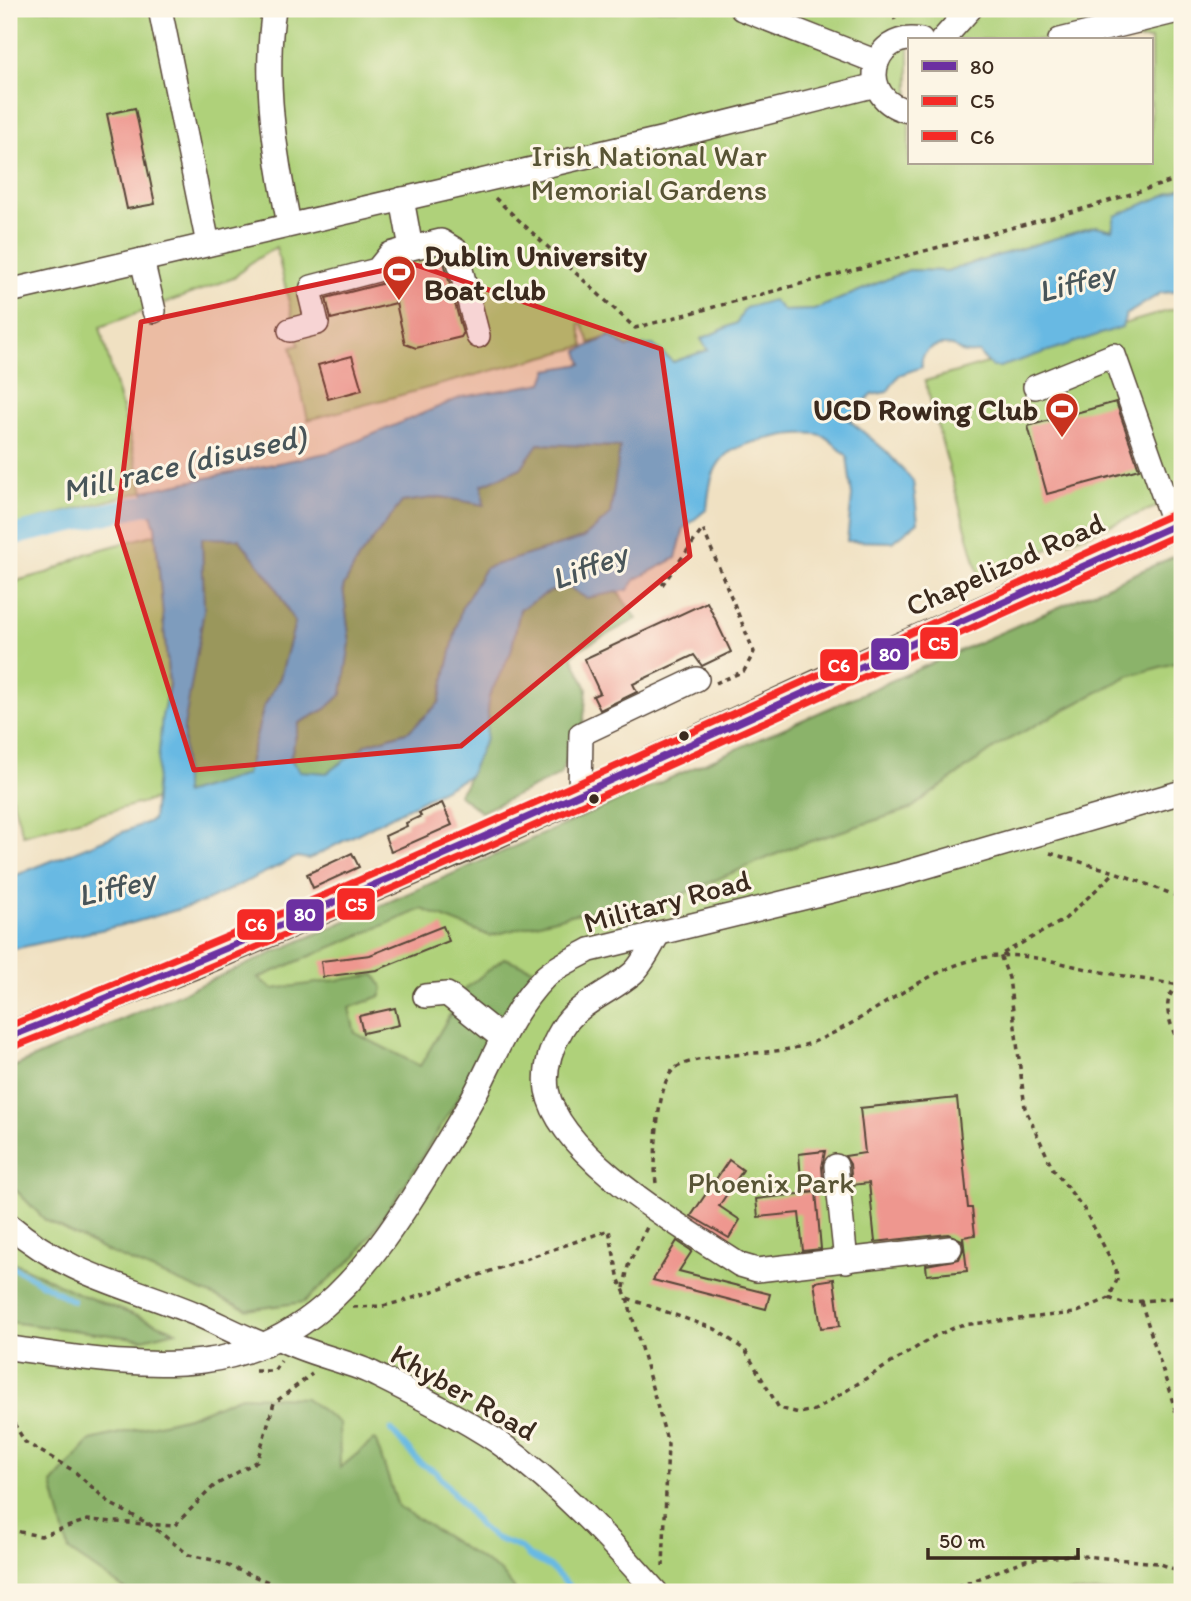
<svg xmlns="http://www.w3.org/2000/svg" width="1191" height="1601" font-family="Itim,sans-serif">
<style>
.green{fill:#afd17a;stroke:#757e4c;stroke-width:2;fill-rule:evenodd}
.forest{fill:#8bb36a;stroke:#636e44;stroke-width:2}
.water{fill:#68b9e3;stroke:#527280;stroke-width:2;fill-rule:evenodd}
.lines{fill:none;stroke-linecap:round;stroke-linejoin:round}
.stream{stroke:#68b9e3;stroke-width:6}
.canal{stroke:#68b9e3;stroke-width:21}
.building{fill:#ee978f}
.minor-casing{stroke:#564537;stroke-width:26}
.major-casing{stroke:#564537;stroke-width:32}
.path{stroke:#564537;stroke-width:3.5;stroke-dasharray:5 5;stroke-linecap:butt}
.minor{stroke:#fff;stroke-width:23}
.major{stroke:#fff;stroke-width:28}
.bus-1-casing{stroke:#fcf5e5;stroke-width:12}
.bus-2-casing{stroke:#fcf5e5;stroke-width:12}
.bus-3-casing{stroke:#fcf5e5;stroke-width:12}
.bus-1{stroke:#6c30a1;stroke-width:7}
.bus-2{stroke:#f52a26;stroke-width:7}
.bus-3{stroke:#f52a26;stroke-width:7}
.marked{fill:#d62828;fill-opacity:0.2;stroke:#d62828;stroke-width:5;stroke-linejoin:round}
.bus-dot{fill:#3b2a1e;stroke:#fcf5e5;stroke-width:2.5}
.labels{text-anchor:middle;dominant-baseline:central;stroke-width:6;stroke-linejoin:round;paint-order:stroke}
.park-label{font-size:30px;fill:#585435;stroke:#fcf5e5}
.poi-label{font-size:30px;font-weight:bold;fill:#3b2a1e;stroke:#fcf5e5;text-anchor:start}
.street-label{font-size:30px;fill:#3b2a1e;stroke:#fcf5e5}
.water-label{font-size:32px;font-style:italic;fill:#485559;stroke:#fcf5e5}
.line-badge{stroke:#fcf5e5;stroke-width:2.5}
.badge-label{font-size:19px;text-anchor:middle;font-weight:bold;fill:#fff}
</style>
<rect width="100%" height="100%" fill="#fcf5e5"/>
<filter id="ink" filterUnits="userSpaceOnUse"><feTurbulence type="fractalNoise" baseFrequency=".0143" numOctaves="2"/><feDisplacementMap in="SourceGraphic" scale="14" xChannelSelector="R" yChannelSelector="G"/><feConvolveMatrix kernelMatrix="1 2 1 2 8 2 1 2 1" color-interpolation-filters="sRGB"/></filter>
<filter id="wash" filterUnits="userSpaceOnUse"><feTurbulence type="fractalNoise" baseFrequency=".00686" numOctaves="4" result="noise"/><feDisplacementMap in="SourceGraphic" scale="28" xChannelSelector="R" yChannelSelector="G"/><feGaussianBlur stdDeviation="1.57" result="paint"/><feColorMatrix in="noise" values="0 0 0 0 0 0 0 0 0 0 0 0 0 0 0 0 0 1.4 0 .05"/><feComposite in="paint" operator="in"/></filter>
<g filter="url(#wash)">
<rect width="100%" height="100%" fill="#f0e1c2"/>
<!-- green -->
<g class="green">
<path d="M9,9H1182V188L1116,216L1112,230L1096,226L947,271L909,270L814,310L784,311L737,323L701,339L708,350L673,362L653,345L627,348L610,336L590,343L582,323L579,324L584,346L308,420L291,347L299,345L276,247L249,264L234,278L100,327L144,491L9,527ZM909,40H1151V163H909Z"/>
<polygon points="1182,307 1182,497 979,576 925,381"/>
<polygon points="156,534 169,685 162,717 156,799 23,835 9,788 9,589 20,580 50,572 88,553"/>
<polygon points="1182,553 1182,1592 9,1592 9,1069"/>
</g>
<!-- forest -->
<g class="forest">
<polygon points="538,444 621,447 610,515 583,538 485,568 461,609 439,703 409,731 367,744 327,773 300,772 290,760 299,723 326,709 350,643 343,588 358,559 402,502 441,497 484,505 481,485 521,468"/>
<polygon points="202,537 239,539 272,581 295,623 280,678 264,706 246,775 183,794 184,727 204,610"/>
<polygon points="1182,553 1182,661 1128,676 1000,744 910,809 793,847 657,905 574,914 490,936 422,909 258,978 273,989 375,975 383,988 381,996 349,1008 355,1033 420,1066 465,989 504,958 536,970 405,1185 357,1255 304,1302 247,1310 104,1250 45,1220 9,1183 9,1069"/>
<path d="M567,586L588,597L618,592L637,619L579,649L572,656L587,689L583,726L560,775L481,812L458,794L465,785L486,738L489,696L511,652L520,609C538,600 547,590 567,586Z"/>
<polygon points="9,1260 79,1294 176,1331 143,1339 9,1322"/>
<polygon points="241,1396 305,1398 339,1423 340,1468 375,1439 398,1506 501,1572 517,1592 129,1592 69,1551 52,1484 91,1440 188,1417"/>
</g>
<!-- water -->
<path class="water" d="M1182,188V291L1161,293L1126,315L1122,327L1000,367H992L979,353C974,353 966,354 962,352C959,351 956,347 952,346C936,342 919,351 922,367L899,375L887,392L871,395L860,406L862,415L849,420L886,451L913,481L918,522L893,542L847,541L852,496L847,456C840,450 830,438 821,435C802,429 736,442 723,458C710,472 709,491 707,509L684,528L676,558L636,579L628,590L586,598L567,586C547,590 538,600 520,609L511,652L489,696L486,738L469,776L309,859L297,857L204,902L132,923L9,950V878L153,820L162,717L169,685L155,527L144,491L331,452L462,397L543,383L548,370L582,364L578,351L610,336L627,347L653,345L673,362L708,350L701,339L737,323L745,308L773,300L784,311L814,310L909,270L947,271L1096,226L1112,230L1115,216ZM538,444L620,447L610,515L583,538L485,568L461,609L439,703L409,731L367,744L327,773L300,771L290,759L299,723L326,709L342,694L350,643L343,588L358,559L402,502L441,497L484,505L482,485L521,468ZM202,538L239,539L272,581L295,623L280,678L264,706L246,775L184,794V727L204,610Z"/>
<g class="lines">
<!-- stream -->
<g class="stream">
<polyline points="9,1265 73,1301"/>
<polyline points="391,1430 420,1463 436,1472 480,1526 493,1537 521,1548 529,1556 550,1567 575,1592"/>
</g>
<!-- canal -->
<polyline class="canal" points="9,536 175,498"/>
</g>
<g id="blocks">
<!-- building -->
<g class="building">
<polygon points="135,108 155,204 127,209 107,114"/>
<polygon points="443,258 463,334 461,337 416,348 405,344 396,303 331,319 326,298 381,284 391,278 396,269"/>
<polygon points="352,356 362,390 328,399 318,365"/>
<polygon points="1116,402 1139,469 1047,494 1028,426"/>
<polygon points="707,602 731,652 702,666 694,655 633,684 637,692 600,710 593,696 600,693 584,659"/>
<polygon points="442,803 452,825 391,852 385,836 407,826 406,823 421,816 419,813"/>
<polygon points="352,853 359,867 313,888 307,874"/>
<polygon points="443,926 449,941 377,970 323,977 321,961 370,955"/>
<polygon points="395,1008 399,1025 363,1033 359,1016"/>
<polygon points="957,1098 968,1208 972,1208 975,1235 963,1237 967,1271 927,1275 926,1265 959,1259 964,1247 962,1240 948,1234 875,1242 869,1183 852,1185 850,1164 845,1156 865,1153 860,1108"/>
<polygon points="825,1151 822,1167 824,1190 802,1192 799,1154"/>
<polygon points="729,1160 743,1170 719,1206 740,1220 729,1238 691,1216"/>
<polygon points="816,1192 821,1249 803,1251 799,1213 758,1217 756,1199"/>
<polygon points="677,1241 692,1251 679,1271 770,1294 766,1309 653,1280"/>
<polygon points="834,1279 840,1326 821,1328 814,1282"/>
</g>
</g>
</g>
<g filter="url(#ink)">
<use href="#blocks" fill-opacity="0" stroke="#564537" stroke-width="2"/>
<g class="lines">
<!-- minor casing -->
<g class="minor-casing">
<g id="minor">
<polyline points="160,9 208,244"/>
<path d="M274,9C263,79 275,154 289,224"/>
<polyline points="742,9 877,62"/>
<polyline points="942,40 970,9"/>
<polyline points="1060,40 1182,10"/>
<path d="M909,111C856,101 869,30 921,40"/>
<polyline points="411,248 441,241 456,250 478,336"/>
<polyline points="142,260 154,311"/>
<polyline points="9,291 682,134 876,85"/>
<polyline points="290,330 317,323 310,294 312,287 377,270 390,254 411,248 402,199"/>
<polyline points="1035,387 1114,355 1174,525"/>
<polyline points="580,794 581,734 697,679"/>
<path d="M659,933C651,946 643,964 633,973C611,992 576,1004 562,1029C551,1047 544,1068 547,1090C559,1158 686,1229 740,1265L757,1270L950,1248"/>
<polyline points="425,996 447,994 502,1038"/>
<polyline points="836,1166 846,1261"/>
<path d="M9,1225C69,1276 126,1285 196,1314C219,1324 241,1336 265,1345"/>
<path d="M278,1338C307,1354 342,1359 372,1373C414,1394 459,1416 498,1442C558,1484 608,1538 656,1592"/>
<path d="M9,1348C73,1356 139,1369 203,1361C312,1348 373,1262 426,1176C443,1148 462,1119 477,1090C497,1051 513,1009 545,977C556,966 576,958 590,950L897,875L1182,792"/>
</g>
</g>
<!-- major casing -->
<g class="major-casing">
<polyline id="major" points="9,1037 201,961 473,844 819,684 1182,522"/>
</g>
<!-- path -->
<g class="path">
<polyline points="892,9 895,20"/>
<polyline points="495,198 635,328 1086,208 1182,178"/>
<polyline points="662,585 703,529 754,652 744,671 716,683"/>
<polyline points="1050,853 1115,872 1182,898"/>
<path d="M1180,985C1156,999 1173,1031 1182,1050"/>
<path d="M656,1183C653,1161 657,1084 673,1070C693,1052 771,1056 802,1046C868,1025 929,960 997,956C1033,953 1068,966 1102,972C1128,977 1154,981 1180,985"/>
<polyline points="624,1288 628,1266 647,1227"/>
<polyline points="627,1298 668,1444 663,1566"/>
<polyline points="1109,1298 1122,1303 1182,1297"/>
<polyline points="1141,1302 1182,1431"/>
<polyline points="353,1307 383,1306 407,1300 609,1230 619,1280 627,1298 715,1329 745,1350 779,1408 799,1413 815,1410 935,1336 961,1325 1075,1313 1109,1298 1117,1280 1116,1269 1084,1209 1053,1169 1025,1108 1009,978 1000,955 1064,920 1115,872"/>
<polyline points="255,1371 274,1371 281,1361"/>
<polyline points="9,1415 25,1442 74,1471 111,1504 149,1524 189,1555 213,1560 294,1592"/>
<polyline points="9,1530 41,1536 87,1520 174,1526 214,1486 257,1461 274,1403 312,1374"/>
<polyline points="928,1592 965,1584 1026,1560 1073,1555 1158,1563 1182,1572"/>
</g>
<!-- minor -->
<use href="#minor" class="minor"/>
<!-- major -->
<use href="#major" class="major"/>
<!-- bus-1 casing -->
<g class="bus-1-casing">
<path id="bus-1" d="M9,1037C406,880 792,696 1182,522"/>
</g>
<!-- bus-2 casing -->
<g class="bus-2-casing">
<path id="bus-2" d="M13,1047C409,890 793,707 1182,533"/>
</g>
<!-- bus-3 casing -->
<g class="bus-3-casing">
<path id="bus-3" d="M9,1026C405,869 789,686 1178,512"/>
</g>
<!-- bus-1 -->
<use href="#bus-1" class="bus-1"/>
<!-- bus-2 -->
<use href="#bus-2" class="bus-2"/>
<!-- bus-3 -->
<use href="#bus-3" class="bus-3"/>
</g>
</g>
<!-- marked area -->
<path class="marked" d="M413,264L661,349L690,556L461,746L194,770L117,525L141,322Z"/>
<!-- icons -->
<defs>
<g id="stadium-pin" transform="scale(1.75)"><path d="M0 17L-7.5 6A9.5 9.5 0 1 1 7.5 6Z" fill="#c8321e" stroke="#fcf5e5"/><path d="M0-5a6.5 5 0 1 0 0 10a6.5 5 0 1 0 0-10ZM-3.5-1.8h7v3.6h-7Z" fill="#fff"/></g>
</defs>
<g fill-rule="evenodd">
<use href="#stadium-pin" x="399" y="272"/>
<use href="#stadium-pin" x="1062" y="409"/>
</g>
<!-- markers -->
<g class="bus-dot">
<circle cx="684" cy="736" r="6"/>
<circle cx="594" cy="799" r="6"/>
</g>
<g class="labels">
<!-- park labels -->
<g class="park-label">
<text x="649" y="155">Irish National War<tspan x="649" dy="34">Memorial Gardens</tspan></text>
<text x="771" y="1182">Phoenix Park</text>
</g>
<!-- poi labels -->
<g class="poi-label">
<text x="424" y="255">Dublin University<tspan x="424" dy="34">Boat club</tspan></text>
<text x="1038" y="409" text-anchor="end">UCD Rowing Club</text>
</g>
<!-- street labels -->
<g class="street-label">
<text transform="translate(1005 564) rotate(-24)">Chapelizod Road</text>
<text transform="translate(667 901) rotate(-15)">Military Road</text>
<text transform="translate(464 1392) rotate(30)">Khyber Road</text>
</g>
<!-- water labels -->
<g class="water-label">
<text transform="translate(1076 282) rotate(-15)">Liffey</text>
<text transform="translate(184 463) rotate(-13)">Mill race (disused)</text>
<text transform="translate(589 566) rotate(-21)">Liffey</text>
<text transform="translate(116 887) rotate(-13)">Liffey</text>
</g>
</g>
<g class="line-badge">
<rect x="919" y="626" width="40" height="34" rx="7" fill="#f52a26"/>
<rect x="870" y="637" width="40" height="34" rx="7" fill="#6c30a1"/>
<rect x="819" y="648" width="40" height="34" rx="7" fill="#f52a26"/>
<rect x="336" y="887" width="40" height="34" rx="7" fill="#f52a26"/>
<rect x="285" y="898" width="40" height="34" rx="7" fill="#6c30a1"/>
<rect x="236" y="908" width="40" height="33" rx="7" fill="#f52a26"/>
</g>
<g class="badge-label">
<text x="939" y="650">C5</text>
<text x="890" y="661">80</text>
<text x="839" y="672">C6</text>
<text x="356" y="911">C5</text>
<text x="305" y="921">80</text>
<text x="256" y="931">C6</text>
</g>
<!-- margin -->
<rect width="1191" height="1601" fill="none" stroke="#fcf5e5" stroke-width="35"/>
<!-- legend -->
<rect x="908" y="38" width="245" height="126" fill="#fcf5e5" stroke="#afa495" stroke-width="2"/>
<rect x="922" y="61" width="35" height="10" fill="#6c30a1" stroke="#afa495" stroke-width="2"/>
<text x="970" y="74" font-size="21" fill="#3b2a1e">80</text>
<rect x="922" y="96" width="35" height="10" fill="#f52a26" stroke="#afa495" stroke-width="2"/>
<text x="970" y="108" font-size="21" fill="#3b2a1e">C5</text>
<rect x="922" y="131" width="35" height="10" fill="#f52a26" stroke="#afa495" stroke-width="2"/>
<text x="970" y="144" font-size="21" fill="#3b2a1e">C6</text>
<!-- scale -->
<path d="M928 1548v10h150v-10" fill="none" stroke="#3b2a1e" stroke-width="3.5"/>
<text x="939" y="1548" font-size="21" fill="#3b2a1e" stroke="#fcf5e5" stroke-width="5" paint-order="stroke">50 m</text>
</svg>
